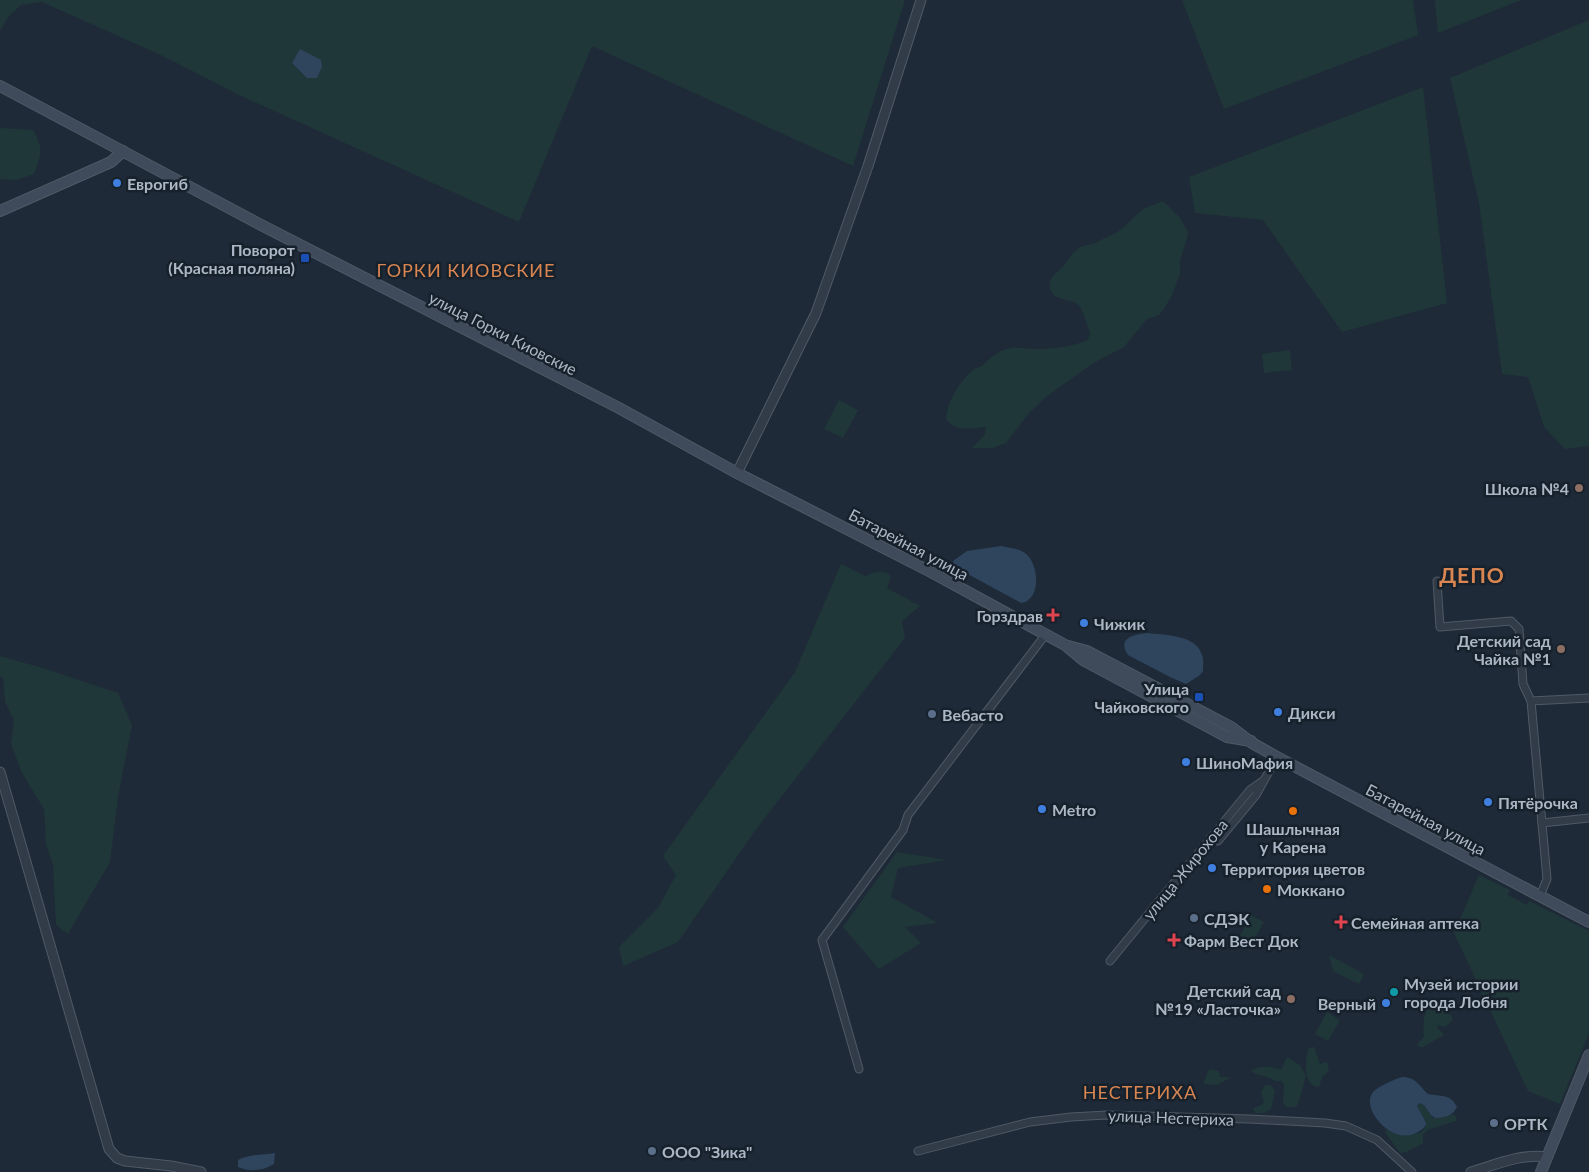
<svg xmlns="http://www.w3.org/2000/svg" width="1589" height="1172" font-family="Lato,sans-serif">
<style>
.green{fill:#203739}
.water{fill:#2f455e}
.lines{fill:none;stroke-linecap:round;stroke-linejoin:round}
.minor-casing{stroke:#4f5a66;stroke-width:9}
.tertiary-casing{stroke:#4f5a66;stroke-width:11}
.secondary-casing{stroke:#4f5a66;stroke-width:12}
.minor{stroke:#323c48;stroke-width:7}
.tertiary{stroke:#323c48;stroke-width:9}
.secondary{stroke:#3f4b5b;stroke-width:10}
.shop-dot{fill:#3f7fe0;stroke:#17212c;stroke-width:2}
.transit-dot{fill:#1a4fb4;stroke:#17212c;stroke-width:2}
.education-dot{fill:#8d6e63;stroke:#17212c;stroke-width:2}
.health-dot{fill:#e0444e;stroke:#17212c;stroke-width:2}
.service-dot{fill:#5c6f8a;stroke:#17212c;stroke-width:2}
.food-dot{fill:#e8710a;stroke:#17212c;stroke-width:2}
.culture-dot{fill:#0f9aa8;stroke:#17212c;stroke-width:2}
.labels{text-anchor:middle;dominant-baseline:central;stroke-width:5;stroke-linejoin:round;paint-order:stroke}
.poi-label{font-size:16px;font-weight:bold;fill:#abb7c5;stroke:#17212c;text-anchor:start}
.street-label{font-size:16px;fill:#abb7c5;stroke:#17212c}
.neighbourhood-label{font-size:18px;letter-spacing:1px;fill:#d98652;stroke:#17212c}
.district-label{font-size:21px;font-weight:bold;letter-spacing:1px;fill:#d98652;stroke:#17212c}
</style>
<rect width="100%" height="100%" fill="#1e2a37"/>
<!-- green -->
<g class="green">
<polygon points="0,0 905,0 853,166 592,46 519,222 239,95 163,56 42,2 21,5 8,17 0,31"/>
<polygon points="1182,0 1413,0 1418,35 1224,109"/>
<polygon points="1435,0 1521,0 1438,33"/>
<polygon points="1589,20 1589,446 1565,449 1544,427 1528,377 1502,374 1479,203 1450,78"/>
<polygon points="1423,87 1447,303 1342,332 1263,220 1195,213 1189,177"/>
<path d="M0,128L33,130C44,149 41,155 34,174L17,180L0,179Z"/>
<path d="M1163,201L1180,218L1188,232L1187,239L1180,260V274L1172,295L1164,309L1159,315L1147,319L1124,347L1092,364L1047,396L1029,413L1006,443L993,448H972L985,434L986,427C971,428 957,433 946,419C947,401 960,381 973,370C976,367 980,368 983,365C993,356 998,350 1012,348C1020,347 1028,349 1035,349C1053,349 1071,347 1088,340L1090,333C1087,325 1084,311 1078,305C1070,298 1053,301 1050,288C1047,277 1060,271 1065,264C1071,257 1073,251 1081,247C1085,245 1088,245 1092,244C1095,243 1113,234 1116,233C1126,227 1133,217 1142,210C1148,206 1157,204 1163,201Z"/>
<polygon points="1290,350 1292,370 1264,373 1262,354"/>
<polygon points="839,400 858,410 843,438 824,429"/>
<path d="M841,564L865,576C875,572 882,568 891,576L887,588L920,606L902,621L905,638L757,828L678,942L623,966L619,947L658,908L676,875L663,856L795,672Z"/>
<polygon points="0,656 46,669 118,693 132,725 118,797 110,862 68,934 56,925 53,865 46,844 44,809 22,773 11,744 14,720 5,702 3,678 0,676"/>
<polygon points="897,852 947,860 898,868 891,897 938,923 905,927 921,943 879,969 843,927"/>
<polygon points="1479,875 1510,890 1508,895 1527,905 1529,901 1589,931 1589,1033 1560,1104 1528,1091 1454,933"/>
<polygon points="1251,915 1264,922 1252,943 1240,936"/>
<polygon points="1329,955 1364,974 1359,984 1333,971"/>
<path d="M1438,999L1444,1004V1013L1451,1015L1453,1020L1445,1027L1438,1025L1437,1028L1444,1034L1443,1036L1423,1047H1419L1417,1044L1424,1037C1422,1024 1424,1003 1438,999Z"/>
<polygon points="1327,1012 1340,1020 1328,1041 1315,1034"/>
<path d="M1314,1047L1320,1064L1327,1062L1329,1071L1322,1077L1319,1087C1304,1088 1304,1058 1309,1048Z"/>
<path d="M1287,1057L1301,1066L1306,1076L1298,1104L1295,1107H1287L1283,1103L1284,1086L1282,1081H1275C1268,1075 1258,1077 1251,1071C1259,1065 1273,1066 1281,1070Z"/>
<polygon points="1209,1069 1219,1071 1220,1077 1232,1077 1217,1085 1203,1084"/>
<polygon points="1265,1085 1271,1085 1275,1091 1271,1109 1264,1113 1255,1113 1253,1108 1262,1105 1264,1102 1261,1092"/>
<path d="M1419,1103L1424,1105L1433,1118L1449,1116L1453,1114L1456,1117V1121L1427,1130L1423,1135V1143L1406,1152L1400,1153L1385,1132L1387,1130C1395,1135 1425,1139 1426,1124C1426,1122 1419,1109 1417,1106Z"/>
</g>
<!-- water -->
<g class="water">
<polygon points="300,49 321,60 322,67 317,78 307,78 292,63"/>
<path d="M1001,546C1009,548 1018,548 1025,553C1039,563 1042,600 1021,603L953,566V561L967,551Z"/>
<path d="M1146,633C1163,635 1196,634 1202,655C1204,659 1203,666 1203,671L1200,675L1186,684L1170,677L1128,655C1117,638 1133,635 1146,633Z"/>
<path d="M1402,1077C1416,1077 1419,1086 1428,1094C1441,1097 1450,1093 1457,1107C1452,1117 1445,1117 1435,1118L1431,1115L1424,1105L1419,1103L1417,1106C1419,1110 1426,1121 1426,1124C1426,1127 1421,1130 1418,1132C1392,1148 1358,1106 1374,1091C1381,1085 1393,1080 1402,1077Z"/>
<path d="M275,1153L274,1164C263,1171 249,1172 238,1167V1160C249,1154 263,1155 275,1153Z"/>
</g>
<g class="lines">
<!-- minor casing -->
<g class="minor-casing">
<g id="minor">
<polyline points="1437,581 1440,627 1511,621 1519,629 1523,684 1531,701 1547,879 1540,896"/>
<polyline points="1531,701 1589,698"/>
<polyline points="1542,823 1589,818"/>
<polyline points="1210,838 1218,841 1256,795 1277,757"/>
<polyline points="1110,961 1250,790 1263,781"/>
<polyline points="859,1069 822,940 903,830 908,815 1046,634"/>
<polyline points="918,1151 1030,1122 1071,1117 1107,1115 1250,1119 1325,1123 1346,1126 1377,1140 1412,1172"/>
</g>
</g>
<!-- tertiary casing -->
<g class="tertiary-casing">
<g id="tertiary">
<polyline points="737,473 816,313 868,166 921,0"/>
<polyline points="0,772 109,1149 117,1158 125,1161 171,1166 201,1172"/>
<path d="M1471,1172C1495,1165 1522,1153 1547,1157"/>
</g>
</g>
<!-- secondary casing -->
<g class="secondary-casing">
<g id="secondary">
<polyline points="0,86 263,226 619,408 737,473 931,572 1065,645 1083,660 1227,737 1251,741"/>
<polyline points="0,211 111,162 123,151"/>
<polyline points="1068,646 1087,651 1231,727 1252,743 1277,757 1589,922"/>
<polyline points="1541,1172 1589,1055"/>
</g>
</g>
<!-- minor -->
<use href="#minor" class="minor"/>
<!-- tertiary -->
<use href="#tertiary" class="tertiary"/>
<!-- secondary -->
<use href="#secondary" class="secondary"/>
</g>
<!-- markers -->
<g class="shop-dot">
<circle cx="117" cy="183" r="5"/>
<circle cx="1084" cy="623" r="5"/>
<circle cx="1278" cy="712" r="5"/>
<circle cx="1186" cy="762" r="5"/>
<circle cx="1488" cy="802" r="5"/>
<circle cx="1042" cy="809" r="5"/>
<circle cx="1212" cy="868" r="5"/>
<circle cx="1386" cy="1003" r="5"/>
</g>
<g class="transit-dot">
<rect x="300" y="253" width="10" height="10" rx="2.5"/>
<rect x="1194" y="692" width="10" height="10" rx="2.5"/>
</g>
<g class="education-dot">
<circle cx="1579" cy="488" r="5"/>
<circle cx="1561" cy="649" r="5"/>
<circle cx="1291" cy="999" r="5"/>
</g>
<g class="health-dot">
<path d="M1050.5 607.5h5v5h5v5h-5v5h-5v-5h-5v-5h5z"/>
<path d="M1338.5 914.5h5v5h5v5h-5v5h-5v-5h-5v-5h5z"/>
<path d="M1171.5 932.5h5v5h5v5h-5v5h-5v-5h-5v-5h5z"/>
</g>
<g class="service-dot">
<circle cx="932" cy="714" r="5"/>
<circle cx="1194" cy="918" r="5"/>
<circle cx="1494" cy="1123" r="5"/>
<circle cx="652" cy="1151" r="5"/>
</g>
<g class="food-dot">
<circle cx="1293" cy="811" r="5"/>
<circle cx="1267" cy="889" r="5"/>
</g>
<circle class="culture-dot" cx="1394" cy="992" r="5"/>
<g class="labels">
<!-- poi labels -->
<g class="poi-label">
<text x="127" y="183">Еврогиб</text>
<text x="295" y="249" text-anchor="end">Поворот<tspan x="295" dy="18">(Красная поляна)</tspan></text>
<text x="1569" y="488" text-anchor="end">Школа №4</text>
<text x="1043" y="615" text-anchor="end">Горздрав</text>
<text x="1094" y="623">Чижик</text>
<text x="1551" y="640" text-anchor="end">Детский сад<tspan x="1551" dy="18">Чайка №1</tspan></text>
<text x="1189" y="688" text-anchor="end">Улица<tspan x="1189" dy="18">Чайковского</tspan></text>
<text x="1288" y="712">Дикси</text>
<text x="942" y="714">Вебасто</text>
<text x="1196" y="762">ШиноМафия</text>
<text x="1498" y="802">Пятёрочка</text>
<text x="1052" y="809">Metro</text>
<text x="1293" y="828" text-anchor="middle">Шашлычная<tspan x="1293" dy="18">у Карена</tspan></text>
<text x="1222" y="868">Территория цветов</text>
<text x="1277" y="889">Моккано</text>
<text x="1204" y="918">СДЭК</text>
<text x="1351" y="922">Семейная аптека</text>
<text x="1184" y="940">Фарм Вест Док</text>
<text x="1404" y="983">Музей истории<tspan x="1404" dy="18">города Лобня</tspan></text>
<text x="1281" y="990" text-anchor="end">Детский сад<tspan x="1281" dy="18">№19 «Ласточка»</tspan></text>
<text x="1376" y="1003" text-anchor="end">Верный</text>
<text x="1504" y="1123">ОРТК</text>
<text x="662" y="1151">ООО "Зика"</text>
</g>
<!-- street labels -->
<g class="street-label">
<text transform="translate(503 333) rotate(27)">улица Горки Киовские</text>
<text transform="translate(909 544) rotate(28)">Батарейная улица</text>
<text transform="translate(1426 819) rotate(28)">Батарейная улица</text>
<text transform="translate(1185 869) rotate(-51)">улица Жирохова</text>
<text transform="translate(1171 1117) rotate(2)">улица Нестериха</text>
</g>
<!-- neighbourhood labels -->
<g class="neighbourhood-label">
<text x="466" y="270">ГОРКИ КИОВСКИЕ</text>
<text x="1140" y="1092">НЕСТЕРИХА</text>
</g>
<!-- district labels -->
<g class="district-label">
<text x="1472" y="574">ДЕПО</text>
</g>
</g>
</svg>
